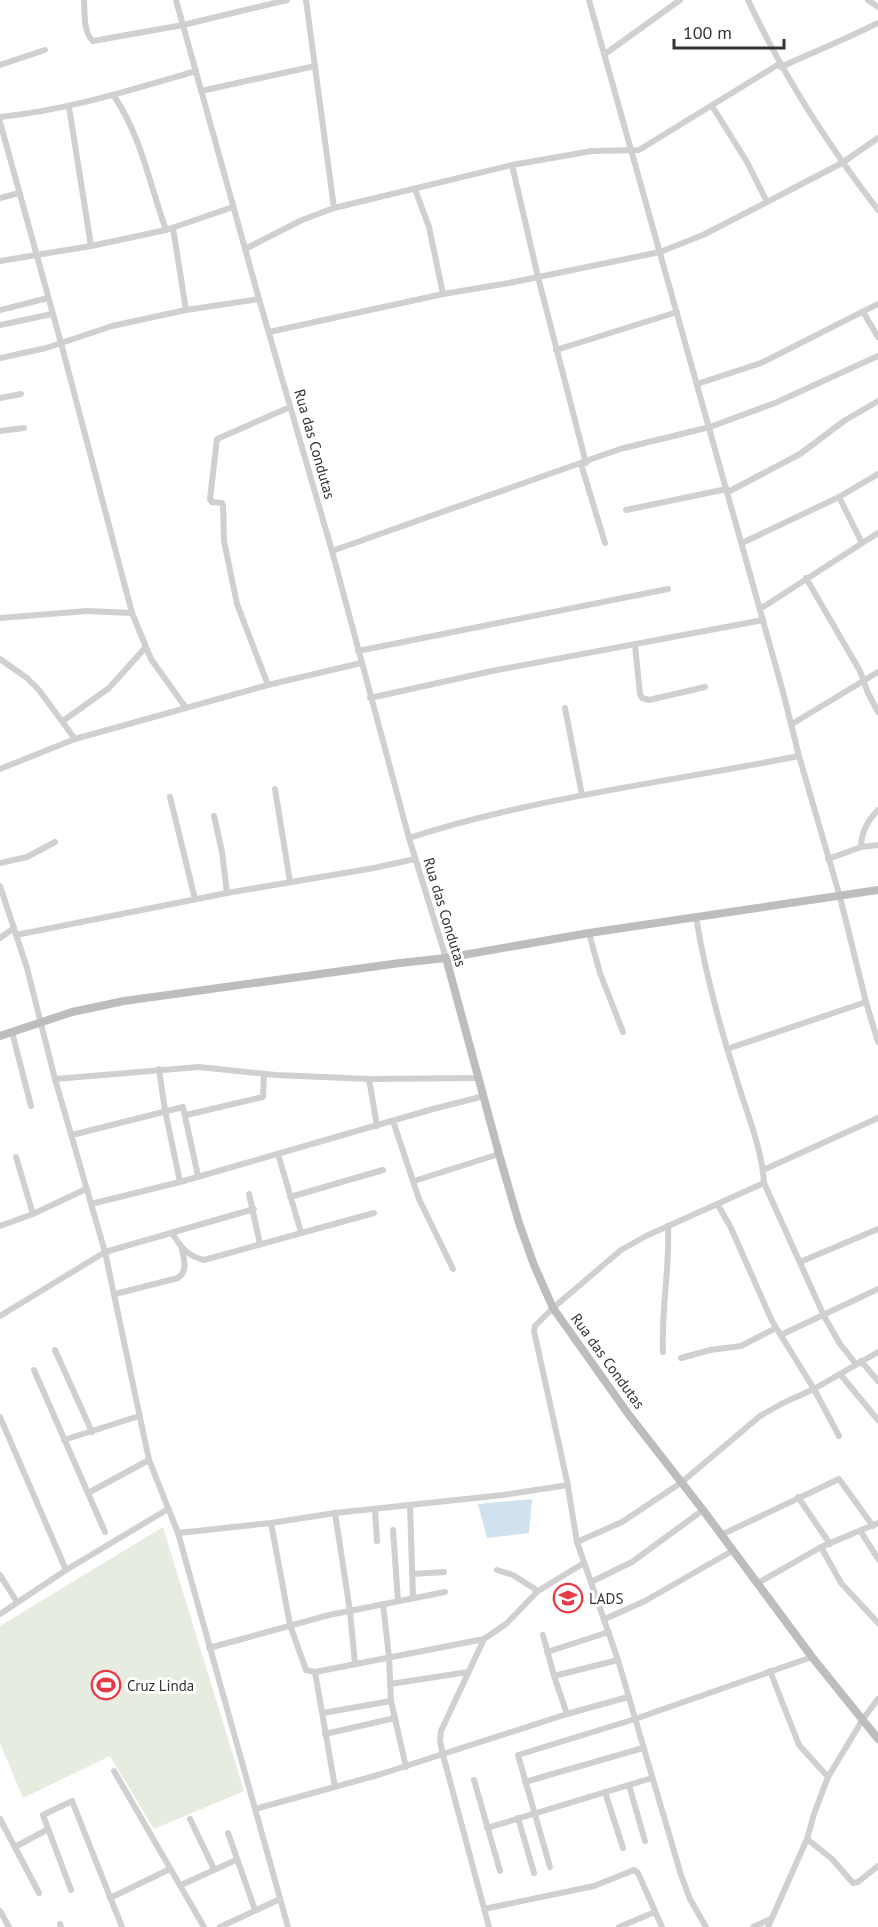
<svg xmlns="http://www.w3.org/2000/svg" width="878" height="1927" font-family="'PT Sans',sans-serif">
<style>
.green{fill:#e6ecdf}
.water{fill:#cfe2ee}
.lines{fill:none;stroke-linecap:round;stroke-linejoin:round}
.street{stroke:#d0d0d0;stroke-width:6}
.secondary{stroke:#bdbdbd;stroke-width:8}
.labels{text-anchor:middle;dominant-baseline:central;stroke-width:6;stroke-linejoin:round;paint-order:stroke}
.street-label{font-size:15px;fill:#333;stroke:#fff}
.poi-label{font-size:15px;fill:#333;stroke:#fff;text-anchor:start}
</style>
<rect width="100%" height="100%" fill="#fff"/>
<!-- green -->
<polygon class="green" points="163,1527 244,1791 154,1829 110,1756 23,1798 0,1743 0,1626"/>
<!-- water -->
<polygon class="water" points="532,1499 529,1533 487,1538 478,1504"/>
<g class="lines">
<!-- street -->
<g class="street">
<path d="M84,0C85,12 83,33 93,41L183,25L287,0"/>
<polyline points="176,0 259,299 332,551 409,838 446,958"/>
<polyline points="306,0 334,208"/>
<polyline points="589,0 783,692 799,756 840,897 866,1002 878,1042"/>
<path d="M748,0C783,75 827,144 878,210"/>
<polyline points="868,0 878,7"/>
<polyline points="605,54 680,0"/>
<polyline points="0,65 45,50"/>
<path d="M781,67C814,52 846,39 878,23"/>
<polyline points="201,91 315,66"/>
<path d="M114,96C142,138 149,183 166,230"/>
<polyline points="712,106 747,162 767,202"/>
<polyline points="69,107 91,246"/>
<path d="M0,117C68,110 131,90 196,71"/>
<polyline points="0,122 61,343 132,613 151,659 186,708"/>
<polyline points="512,165 538,277 586,463"/>
<polyline points="415,189 429,227 443,294"/>
<polyline points="0,198 19,193"/>
<polyline points="173,228 186,310"/>
<polyline points="245,249 302,220 334,208 512,165 592,151 639,150 779,64"/>
<polyline points="0,261 91,246 166,230 233,207"/>
<polyline points="0,310 48,298"/>
<polyline points="863,312 878,337"/>
<polyline points="0,325 52,314"/>
<polyline points="269,332 443,294 509,283 660,252 703,235 767,202 842,163 878,138"/>
<polyline points="556,350 677,312"/>
<polyline points="0,358 46,348 112,326 186,310 259,299"/>
<polyline points="697,384 761,363 878,304"/>
<polyline points="0,398 21,394"/>
<polyline points="0,431 24,428"/>
<polyline points="581,464 605,543"/>
<polyline points="728,492 800,454 844,421 878,401"/>
<polyline points="839,497 862,543"/>
<polyline points="626,510 727,489"/>
<polyline points="742,543 839,497 878,474"/>
<polyline points="332,551 620,449 710,427 775,403 878,356"/>
<polyline points="806,578 860,671 868,693 878,712"/>
<polyline points="760,609 878,533"/>
<polyline points="0,618 87,611 132,613"/>
<polyline points="635,645 640,694 642,698 649,700 705,687"/>
<polyline points="358,651 668,589"/>
<polyline points="0,659 27,678 39,690 75,739"/>
<polyline points="268,685 237,604 224,541 223,505 222,503 212,502 210,499 217,439 290,407"/>
<polyline points="370,698 492,671 763,620"/>
<polyline points="565,708 582,795"/>
<polyline points="63,721 109,688 145,648"/>
<polyline points="792,724 878,672"/>
<polyline points="0,769 75,739 268,685 361,663"/>
<polyline points="275,789 290,882"/>
<polyline points="170,797 195,899"/>
<polyline points="214,816 222,852 227,893"/>
<path d="M409,838C536,797 669,782 799,756"/>
<path d="M861,847C861,833 868,820 878,810"/>
<polyline points="828,859 861,847 878,845"/>
<polyline points="0,863 27,857 55,842"/>
<polyline points="0,886 27,968 55,1079 105,1252 149,1460 178,1533 288,1927"/>
<path d="M696,917C705,972 719,1024 736,1077C746,1111 762,1148 764,1183L824,1316L840,1344L856,1364"/>
<polyline points="589,933 600,973 623,1032"/>
<polyline points="16,935 227,893 374,868 415,859"/>
<polyline points="0,938 14,928"/>
<polyline points="12,1032 31,1106"/>
<polyline points="727,1049 866,1002"/>
<polyline points="159,1069 165,1110 180,1182"/>
<polyline points="55,1079 199,1067 276,1075 369,1079 479,1078"/>
<polyline points="369,1079 377,1126"/>
<polyline points="186,1115 263,1097 264,1074"/>
<polyline points="393,1121 419,1199 453,1269"/>
<polyline points="72,1135 183,1107 198,1176"/>
<polyline points="278,1154 301,1232"/>
<polyline points="16,1157 33,1214"/>
<polyline points="763,1170 878,1118"/>
<polyline points="414,1181 499,1154"/>
<polyline points="249,1194 260,1244"/>
<polyline points="290,1197 383,1170"/>
<polyline points="91,1204 180,1182 433,1109 484,1096"/>
<polyline points="718,1205 731,1228 772,1321 814,1389 839,1436"/>
<polyline points="0,1226 33,1214 86,1189"/>
<path d="M172,1233C180,1246 187,1256 204,1260L374,1213"/>
<polyline points="800,1262 878,1229"/>
<path d="M115,1294L178,1278C188,1271 184,1260 182,1249"/>
<polyline points="0,1316 105,1252 254,1209"/>
<polyline points="781,1335 878,1289"/>
<polyline points="55,1350 92,1432"/>
<path d="M663,1352C661,1310 670,1268 668,1226"/>
<polyline points="681,1358 710,1350 741,1346 776,1328"/>
<polyline points="861,1361 878,1381"/>
<polyline points="34,1370 105,1532"/>
<polyline points="840,1374 878,1420"/>
<polyline points="0,1417 66,1570"/>
<polyline points="64,1440 139,1416"/>
<polyline points="88,1493 149,1460"/>
<polyline points="798,1497 830,1544"/>
<polyline points="410,1505 413,1598"/>
<polyline points="375,1510 377,1541"/>
<polyline points="335,1513 350,1611 355,1664"/>
<polyline points="271,1523 290,1625 306,1670 315,1672 484,1639"/>
<polyline points="393,1530 398,1601"/>
<polyline points="861,1532 878,1559"/>
<polyline points="178,1533 271,1523 335,1513 503,1495 568,1485"/>
<polyline points="721,1535 839,1479 873,1526"/>
<polyline points="577,1542 622,1522 682,1482 760,1416 783,1403 814,1389 878,1352"/>
<polyline points="821,1547 841,1583 878,1623"/>
<polyline points="497,1570 513,1575 538,1591"/>
<polyline points="412,1574 444,1572"/>
<polyline points="0,1575 17,1602"/>
<polyline points="591,1582 632,1562 703,1510"/>
<polyline points="758,1583 821,1547 878,1523"/>
<polyline points="383,1604 389,1657 391,1701 406,1767"/>
<polyline points="0,1614 66,1570 168,1509"/>
<polyline points="605,1619 645,1601 732,1551"/>
<polyline points="543,1635 554,1676 567,1714"/>
<polyline points="209,1648 329,1615 445,1592"/>
<polyline points="547,1652 609,1632"/>
<polyline points="770,1671 799,1745 828,1777"/>
<polyline points="315,1672 335,1787"/>
<polyline points="554,1676 618,1660"/>
<polyline points="390,1684 468,1672"/>
<polyline points="323,1713 391,1701"/>
<polyline points="325,1734 395,1718"/>
<polyline points="114,1771 204,1927"/>
<polyline points="474,1780 500,1871"/>
<polyline points="525,1782 643,1748"/>
<polyline points="629,1785 645,1841"/>
<polyline points="605,1792 623,1848"/>
<polyline points="255,1809 378,1775 567,1714 628,1697"/>
<polyline points="518,1818 534,1873"/>
<polyline points="0,1819 39,1893"/>
<polyline points="190,1819 214,1869"/>
<polyline points="487,1828 652,1778"/>
<polyline points="228,1833 255,1910"/>
<polyline points="807,1839 832,1859 853,1883 858,1882 878,1866"/>
<polyline points="15,1847 48,1829"/>
<polyline points="550,1867 518,1755 635,1719 812,1657"/>
<polyline points="181,1885 236,1860"/>
<polyline points="71,1890 43,1815 72,1801 122,1927"/>
<polyline points="110,1898 170,1869"/>
<polyline points="484,1909 594,1886 634,1870 638,1873 662,1927"/>
<polyline points="0,1911 9,1927"/>
<polyline points="60,1924 61,1927"/>
<polyline points="220,1927 280,1899"/>
<polyline points="489,1927 443,1755 440,1741 441,1731 484,1639 506,1624 538,1591 584,1563"/>
<polyline points="619,1927 655,1912"/>
<polyline points="706,1927 690,1899 681,1875 618,1660 577,1542 567,1481 534,1331 535,1326 553,1308 621,1250 646,1236 764,1183"/>
<polyline points="753,1927 771,1919"/>
<polyline points="768,1927 807,1839 814,1814 828,1777 863,1719 878,1699"/>
</g>
<!-- secondary -->
<g class="secondary">
<polyline points="446,958 499,1154 519,1223 534,1265 553,1308 629,1415 703,1510 812,1657 878,1739"/>
<polyline points="0,1036 72,1012 124,1001 400,963 446,958 589,933 878,890"/>
</g>
</g>
<!-- icons -->
<defs>
<g id="university-ring" transform="scale(1.5)"><circle r="9.5" fill="#fff" stroke="#e63946" stroke-width="1.5"/><path d="M0-5L7-2L0 1L-7-2ZM-4 1L0 2.5L4 1V4Q0 6-4 4Z" fill="#e63946"/></g>
<g id="stadium-ring" transform="scale(1.5)"><circle r="9.5" fill="#fff" stroke="#e63946" stroke-width="1.5"/><path d="M0-5a6.5 5 0 1 0 0 10a6.5 5 0 1 0 0-10ZM-3.5-1.8h7v3.6h-7Z" fill="#e63946"/></g>
</defs>
<g fill-rule="evenodd">
<use href="#university-ring" x="568" y="1598"/>
<use href="#stadium-ring" x="106" y="1685"/>
</g>
<g class="labels">
<!-- street labels -->
<g class="street-label">
<text transform="translate(315 444) rotate(74)">Rua das Condutas</text>
<text transform="translate(445 912) rotate(73)">Rua das Condutas</text>
<text transform="translate(608 1361) rotate(54)">Rua das Condutas</text>
</g>
<!-- poi labels -->
<g class="poi-label">
<text x="589" y="1598">LADS</text>
<text x="127" y="1685">Cruz Linda</text>
</g>
</g>
<!-- scale -->
<path d="M674 39v9h110v-9" fill="none" stroke="#333333" stroke-width="3"/>
<text x="683" y="39" font-size="18" fill="#333333" stroke="#ffffff" stroke-width="4.5" paint-order="stroke">100 m</text>
</svg>
